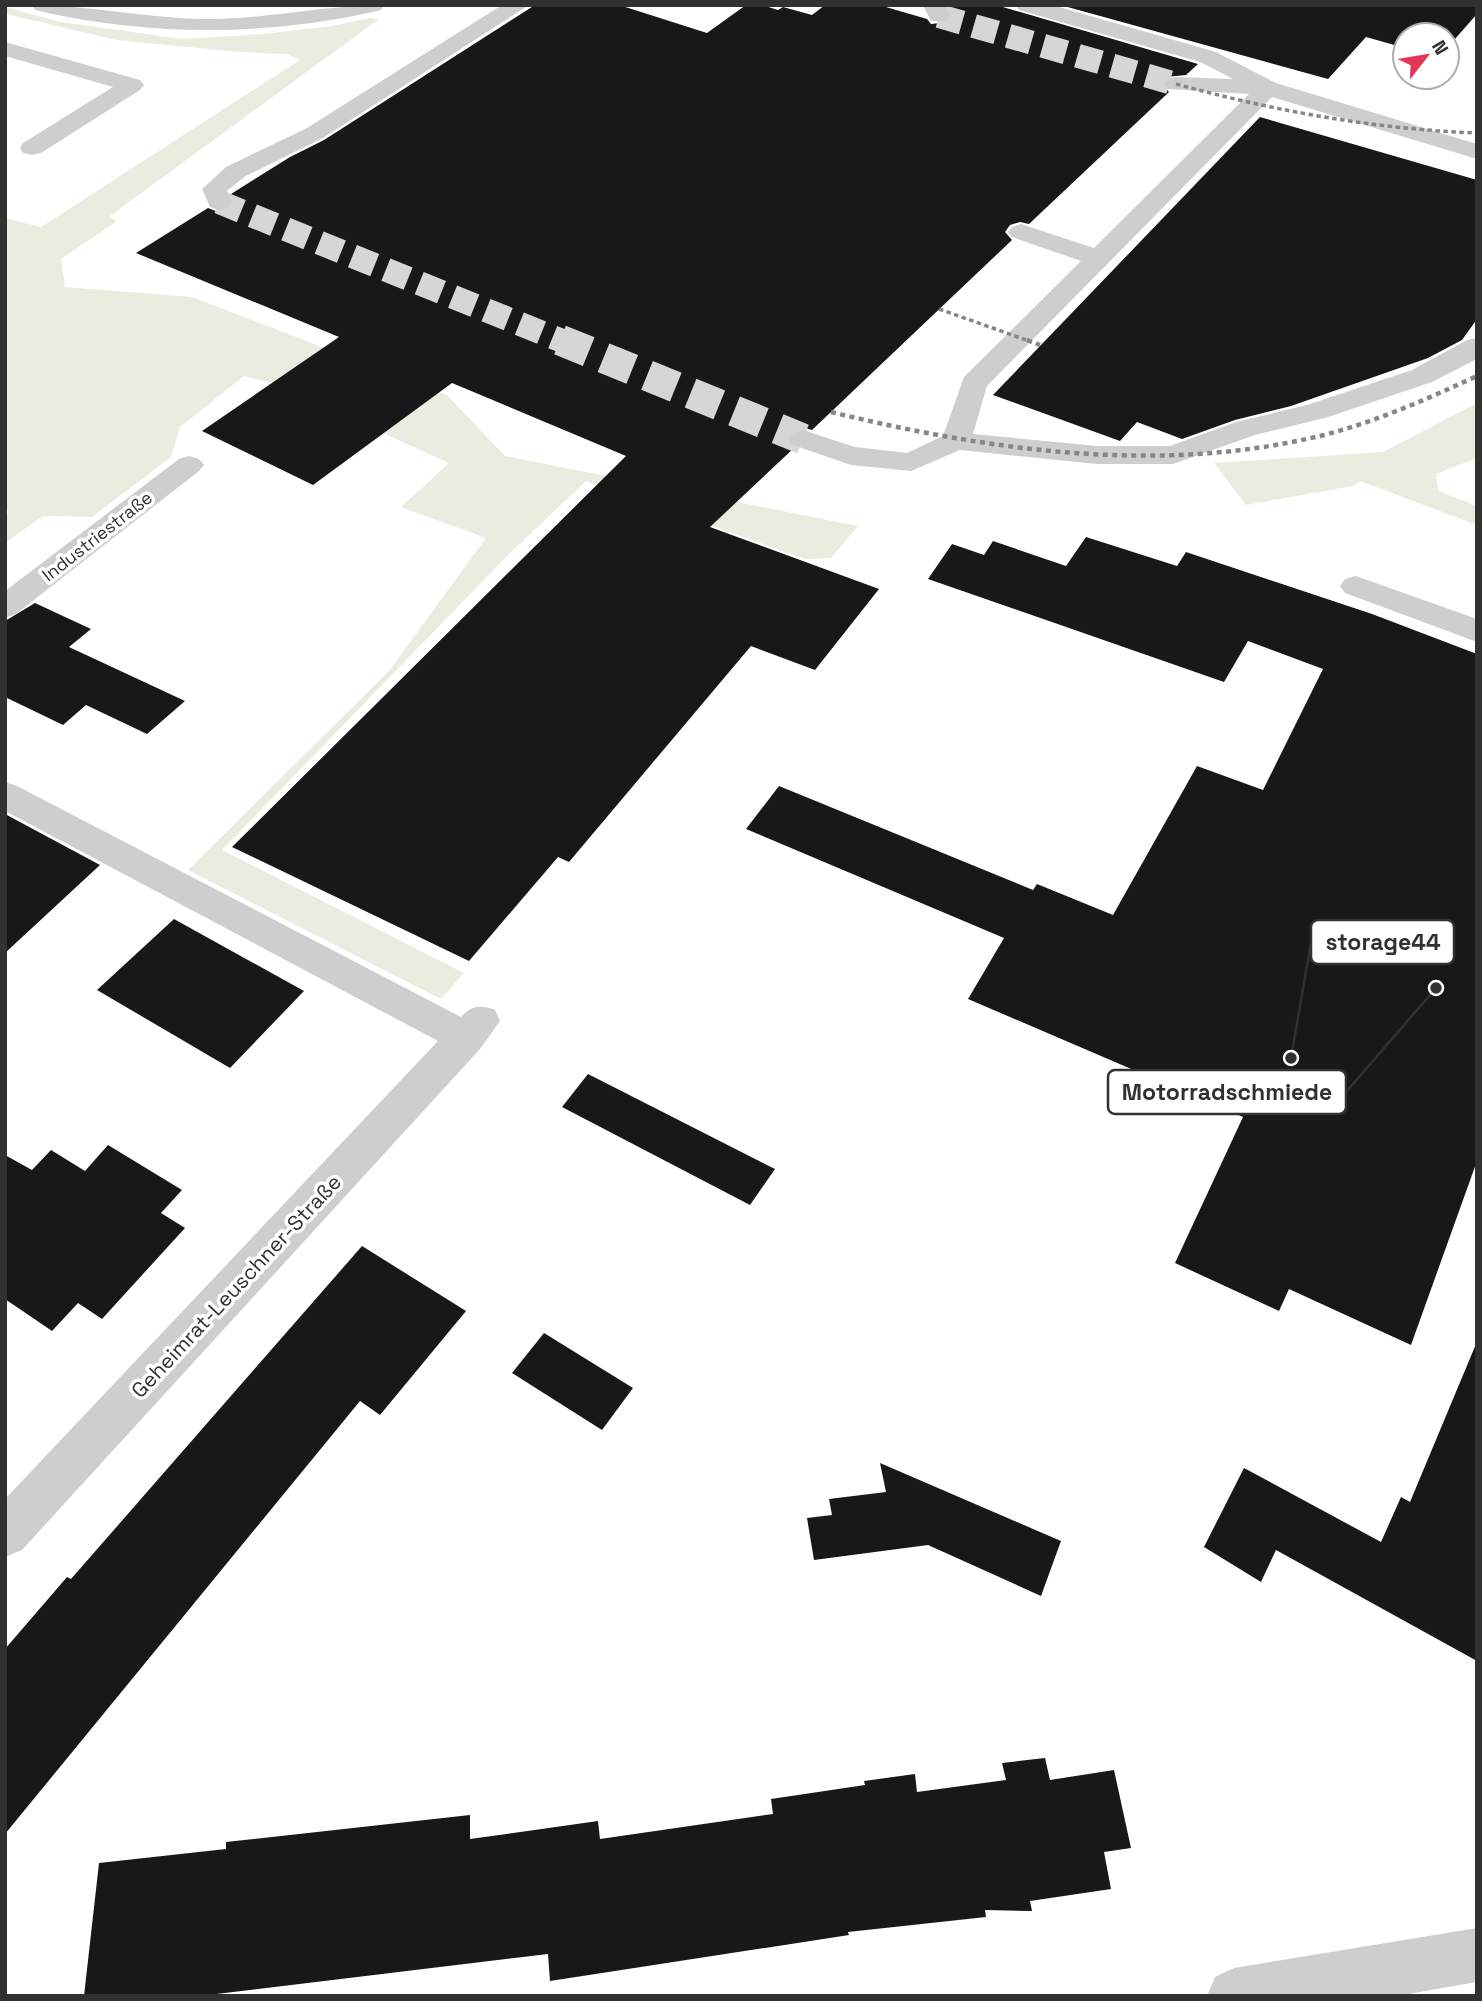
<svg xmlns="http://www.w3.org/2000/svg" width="1482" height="2001" font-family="'Space Grotesk',sans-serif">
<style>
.green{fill:#e8eddf}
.building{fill:#181818}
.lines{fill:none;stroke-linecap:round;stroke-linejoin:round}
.minor-tunnel-far1{stroke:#d6d6d6;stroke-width:24;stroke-dasharray:24 12;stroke-linecap:butt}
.minor-tunnel{stroke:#d6d6d6;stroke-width:31;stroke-dasharray:31 16;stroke-linecap:butt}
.minor{fill:#cecece;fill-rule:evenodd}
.rail-far1{stroke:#868686;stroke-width:3.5;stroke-dasharray:4.5 3.5;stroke-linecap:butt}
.rail{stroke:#868686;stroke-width:4.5;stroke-dasharray:5 4.5;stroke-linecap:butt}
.labels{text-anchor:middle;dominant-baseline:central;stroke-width:7;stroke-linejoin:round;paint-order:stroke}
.far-street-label{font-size:18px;fill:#313131;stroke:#fff}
.street-label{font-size:21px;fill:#313131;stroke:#fff}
.leader{fill:none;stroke:#313131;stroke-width:2.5}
.callout-dot{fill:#313131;stroke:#fff;stroke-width:2.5}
.callout{fill:#fff;stroke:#313131;stroke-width:2.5}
.callout-label{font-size:23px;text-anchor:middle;font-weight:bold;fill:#313131}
</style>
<rect width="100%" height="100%" fill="#fff"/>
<!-- green -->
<g class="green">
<polygon points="5,7 61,22 182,39 264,34 332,26 370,18 379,19 110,216 116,222 61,259 65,287 192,297 447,395 505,456 858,526 831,558 805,559 586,481 510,553 222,850 464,973 441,999 188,870 389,671 486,538 401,507 449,463 273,383 244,376 180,427 171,457 92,517 43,516 5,543 5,515 9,512 5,508 5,218 41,227 300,60 287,54 239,52 116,40 6,14"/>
<polygon points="1477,403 1477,458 1436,474 1438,491 1477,506 1477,525 1360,481 1353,486 1246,505 1214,463 1383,452"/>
</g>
<!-- building -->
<g class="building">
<polygon points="535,5 619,5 707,33 746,5 762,5 778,10 783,7 812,15 825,5 879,5 927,19 931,24 949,22 952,15 949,8 952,5 996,5 1198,64 1186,75 1166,77 1161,84 1169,92 1029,224 1020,222 1010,225 1005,232 1012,240 812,430 802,427 791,431 785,439 794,448 710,527 879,589 815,670 751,646 569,862 558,857 469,961 232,847 626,456 452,383 313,485 202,431 339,337 136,253 208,208 218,212 229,209 234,204 231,194 290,157 324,140"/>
<polygon points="1477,5 1477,14 1447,48 1447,35 1405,35 1405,48 1366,37 1328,79 1064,6"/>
<polygon points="1260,117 1477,180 1477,319 1462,340 1428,358 1291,406 1235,420 1182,439 1137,422 1120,441 993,395"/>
<polygon points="1086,537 1177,566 1186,552 1372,614 1477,654 1477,1161 1411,1345 1289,1289 1279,1311 1175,1263 1243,1117 968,999 1004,938 746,829 779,786 1033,890 1037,884 1113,915 1197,766 1263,790 1323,669 1248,641 1224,682 928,579 952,544 984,555 993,541 1066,566"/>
<polygon points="35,603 91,629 69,647 185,701 147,734 86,705 63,725 5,697 5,621"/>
<polygon points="5,814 100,865 5,953"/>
<polygon points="174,919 304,991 230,1068 97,990"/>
<polygon points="588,1074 775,1169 750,1205 562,1107"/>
<polygon points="108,1145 182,1190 161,1213 185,1228 102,1319 78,1303 52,1331 5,1299 5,1155 32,1170 51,1150 85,1171"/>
<polygon points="362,1246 466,1311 380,1415 360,1401 5,1834 5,1649 67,1577 71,1579"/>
<polygon points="544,1333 633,1388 602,1430 512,1373"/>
<polygon points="1476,1344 1477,1661 1276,1550 1261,1582 1204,1547 1244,1468 1381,1542 1401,1497 1410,1502"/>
<polygon points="880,1463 1061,1541 1041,1596 928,1545 814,1560 807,1518 832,1515 829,1499 886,1492"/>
<polygon points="1045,1758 1050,1780 1114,1770 1131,1848 1104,1852 1111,1889 1030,1901 1032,1911 985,1910 986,1917 848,1932 849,1935 550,1981 548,1954 200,1996 84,1996 99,1863 226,1849 226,1842 470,1815 470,1839 598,1821 600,1839 773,1814 771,1799 865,1785 864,1781 915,1774 917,1792 1006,1780 1002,1763"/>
</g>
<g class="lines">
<!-- minor-tunnel-far1 -->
<g class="minor-tunnel-far1">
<polyline points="939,16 1176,84"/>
<polyline points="219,202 565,342"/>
</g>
<!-- minor-tunnel -->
<polyline class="minor-tunnel" points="560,340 803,439"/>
<!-- minor -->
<g class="minor">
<path d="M32,5C91,5 149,19 208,19C267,19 325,5 384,5L381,10L373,12C262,36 154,36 43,12L35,10Z"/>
<polygon points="502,5 529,5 323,138 244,177 227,191 232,202 228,207 219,210 210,207 202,189 226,167 307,128"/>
<polygon points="923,5 945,5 950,16 947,21 931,21"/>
<polygon points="1016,5 1052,5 1216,52 1276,83 1477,144 1477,159 1272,97 987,386 973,434 1097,446 1170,446 1236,422 1307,405 1412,370 1467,340 1477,338 1477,359 1432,382 1325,418 1255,435 1173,464 1097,464 960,450 911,471 851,465 793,445 788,439 793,433 803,430 855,447 907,453 943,436 964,377 1081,261 1012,237 1008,232 1012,227 1021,224 1030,227 1094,248 1249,94 1168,89 1164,84 1168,79 1176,77 1233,79 1200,62 1019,10"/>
<polygon points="5,42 140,80 144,85 140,90 41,153 32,155 23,153 20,148 23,143 113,87 5,56"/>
<polygon points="189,456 199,459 204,465 199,471 16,614 5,618 5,591 179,459"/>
<polygon points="1356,576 1477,619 1477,642 1345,593 1340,586 1345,579"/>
<path d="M5,782L17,786L461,1017C472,1005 481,1005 495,1010L500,1021L480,1049L22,1550L5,1557V1499L438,1041L5,811Z"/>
<polygon points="1477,1928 1477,1982 1397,1996 1207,1996 1215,1977 1234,1968"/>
</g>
<!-- rail-far1 -->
<g class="rail-far1">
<path d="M1176,84C1275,111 1374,129 1477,133"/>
<polyline points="939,309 1032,342"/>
</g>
<!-- rail -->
<g class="rail">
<polyline points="1027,340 1040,345"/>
<path d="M831,412C992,451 1161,475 1324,435C1378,421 1427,399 1477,376"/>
</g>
</g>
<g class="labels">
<!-- far-street labels -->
<g class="far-street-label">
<text transform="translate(97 536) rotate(-38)">Industriestraße</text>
</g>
<!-- street labels -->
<g class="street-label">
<text transform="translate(236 1286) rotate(-47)">Geheimrat-Leuschner-Straße</text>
</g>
</g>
<!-- callouts -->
<path class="leader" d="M1291 1058L1311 942M1436 988L1346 1092"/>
<g class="callout-dot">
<circle cx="1291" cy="1058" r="7"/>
<circle cx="1436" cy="988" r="7"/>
</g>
<g class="callout">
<rect x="1311" y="920" width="143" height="44" rx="7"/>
<rect x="1108" y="1070" width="238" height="44" rx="7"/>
</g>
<g class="callout-label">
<text x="1383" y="950">storage44</text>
<text x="1227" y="1100">Motorradschmiede</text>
</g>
<!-- border -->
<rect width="1482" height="2001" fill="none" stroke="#313131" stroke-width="14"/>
<!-- north arrow -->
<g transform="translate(1426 56) rotate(59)"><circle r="33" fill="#ffffff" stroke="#adadad" stroke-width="2"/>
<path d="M0-5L12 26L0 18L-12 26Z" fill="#e53556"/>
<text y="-10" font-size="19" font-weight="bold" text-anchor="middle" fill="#313131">N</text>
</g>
</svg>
